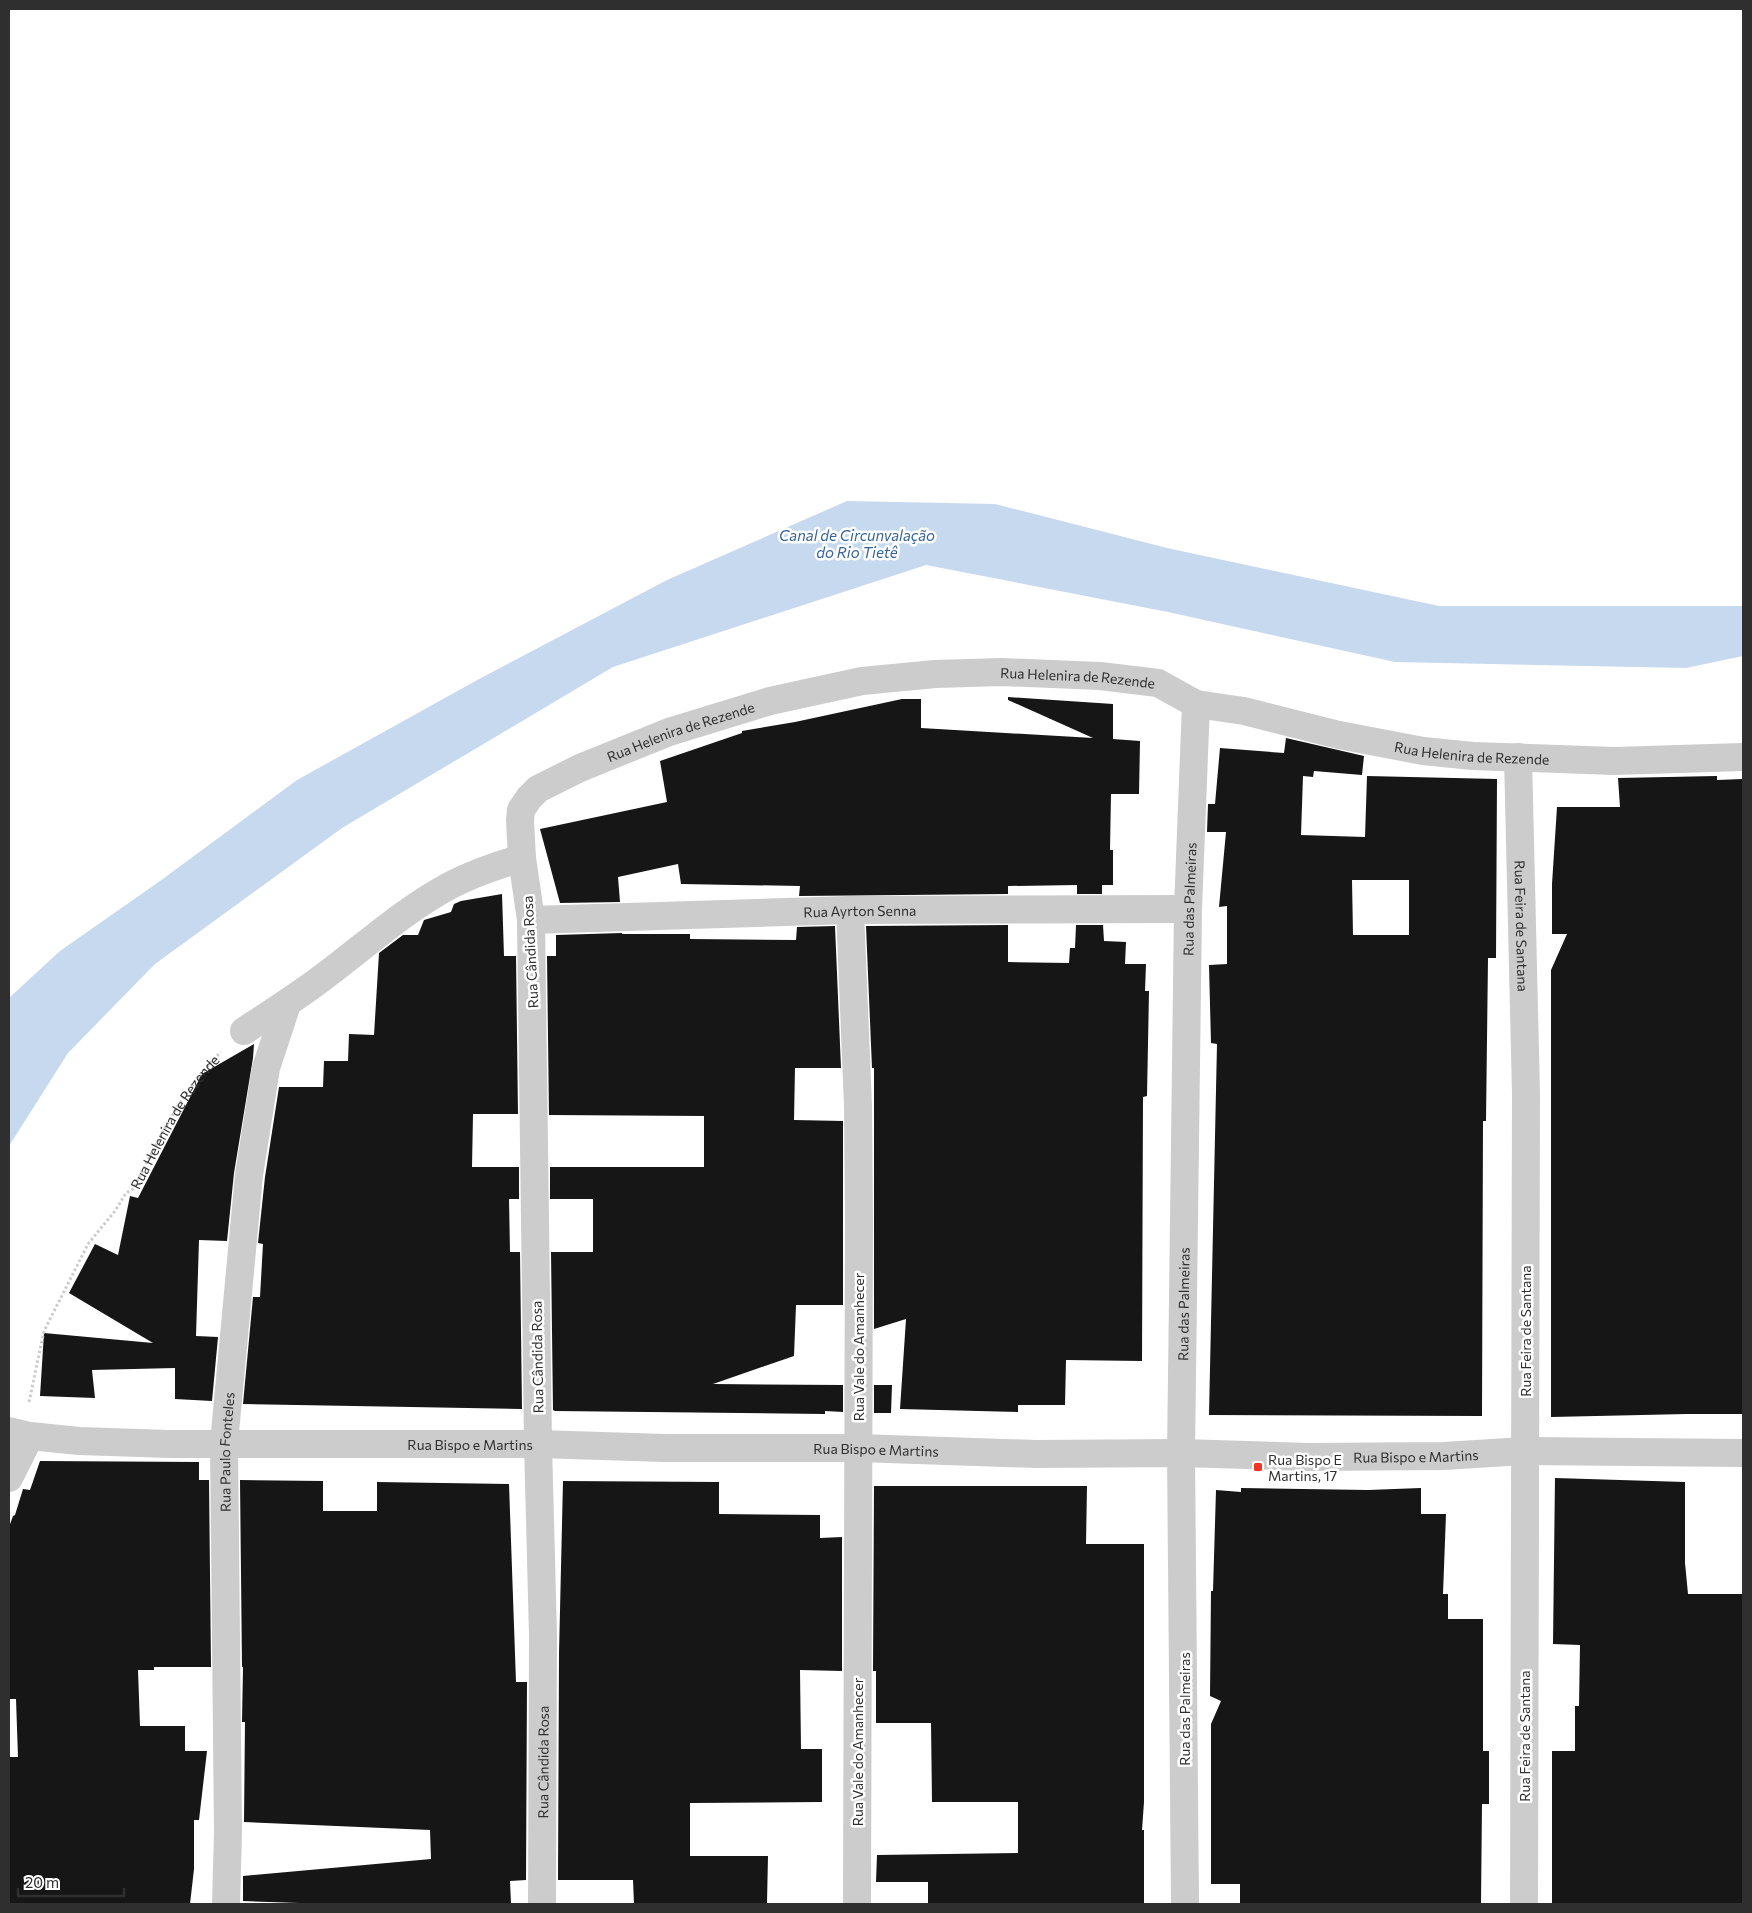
<svg xmlns="http://www.w3.org/2000/svg" width="1752" height="1913" font-family="Commissioner,sans-serif">
<style>
.water{fill:#c7d9ef}
.building{fill:#161616;fill-rule:evenodd}
.lines{fill:none;stroke-linecap:round;stroke-linejoin:round}
.path{stroke:#ccc;stroke-width:3;stroke-dasharray:2.5 2.5;stroke-linecap:butt}
.minor{stroke:#ccc;stroke-width:28}
.poi-dot{fill:#f23525;stroke:#fff;stroke-width:2}
.labels{text-anchor:middle;dominant-baseline:central;stroke-width:5;stroke-linejoin:round;paint-order:stroke}
.street-label{font-size:14px;fill:#2f2f2f;stroke:#fff}
.poi-label{font-size:14px;fill:#2f2f2f;stroke:#fff;text-anchor:start}
.water-label{font-size:15px;font-style:italic;fill:#366398;stroke:#fff}
</style>
<rect width="100%" height="100%" fill="#fff"/>
<!-- water -->
<polygon class="water" points="847,501 995,504 1167,548 1439,606 1743,606 1743,656 1686,668 1395,662 1168,612 926,565 613,667 342,828 155,964 68,1053 9,1146 9,998 60,951 160,881 297,780 481,678 667,580"/>
<!-- building -->
<g class="building">
<polygon points="1008,697 1113,704 1113,739 1140,741 1139,794 1111,794 1110,850 1113,850 1113,885 1102,885 1102,894 1077,894 1077,885 1008,886 1008,894 799,896 800,886 681,884 678,864 618,877 620,902 560,903 540,829 667,802 660,761 742,733 742,731 795,722 902,699 921,699 921,728 1093,738 1008,700"/>
<path d="M1286,738L1364,756L1362,775L1314,771L1313,777L1303,776L1301,835L1365,837L1367,776L1497,779L1496,958H1488L1486,1121H1483L1482,1416L1209,1415L1217,1044L1211,1043L1209,965L1227,964V906L1219,907L1226,832H1207L1208,804H1215L1220,748L1284,753ZM1352,880H1409V935H1353Z"/>
<polygon points="1717,776 1717,780 1743,779 1743,1414 1687,1414 1551,1417 1551,970 1567,934 1552,934 1552,884 1557,807 1620,807 1618,778"/>
<polygon points="502,894 504,956 516,956 518,1114 473,1114 472,1167 519,1167 519,1199 509,1199 510,1252 520,1252 522,1409 243,1404 253,1297 260,1297 263,1244 258,1243 265,1177 279,1087 323,1087 324,1061 348,1061 349,1034 374,1035 379,953 403,935 418,935 424,920 451,912 454,904 461,901"/>
<polygon points="1008,925 1008,962 1069,963 1070,948 1075,948 1076,925 1103,925 1104,941 1126,942 1125,964 1146,964 1145,991 1149,991 1147,1096 1143,1097 1142,1361 1066,1360 1065,1405 1018,1405 1018,1412 900,1409 906,1319 874,1329 874,1068 872,1068 866,926"/>
<polygon points="835,926 841,1068 795,1068 794,1120 843,1121 843,1305 796,1305 794,1356 713,1384 843,1385 843,1412 825,1411 825,1414 555,1411 553,1410 551,1252 593,1252 593,1199 550,1199 550,1167 704,1167 704,1116 549,1115 547,956 556,956 556,935 622,933 622,934 690,934 690,939 796,940 797,927"/>
<polygon points="254,1044 253,1058 234,1173 227,1241 199,1240 196,1336 218,1337 212,1401 175,1399 175,1368 92,1370 95,1398 40,1396 44,1333 153,1343 69,1293 95,1244 118,1255 130,1196 138,1198 202,1074"/>
<polygon points="874,1385 892,1385 891,1413 874,1413"/>
<polygon points="40,1461 199,1462 199,1480 209,1480 211,1667 154,1667 154,1670 138,1670 140,1726 185,1726 185,1751 207,1751 199,1820 194,1820 194,1869 190,1904 9,1904 9,1757 18,1757 16,1699 9,1699 9,1527 13,1516 15,1515 23,1489 30,1490"/>
<polygon points="1555,1478 1685,1482 1685,1563 1688,1594 1743,1594 1743,1904 1552,1904 1552,1751 1575,1751 1575,1706 1579,1706 1580,1645 1553,1644"/>
<polygon points="240,1480 323,1481 323,1511 377,1511 377,1482 509,1484 516,1682 527,1682 526,1880 510,1881 511,1904 329,1904 243,1901 243,1876 431,1859 430,1830 244,1822 245,1722 242,1722 243,1667 242,1667"/>
<polygon points="563,1481 719,1482 719,1514 820,1515 820,1538 842,1537 842,1671 800,1670 801,1749 822,1749 822,1802 690,1803 690,1856 768,1856 767,1903 634,1904 633,1880 558,1880 559,1654"/>
<polygon points="874,1486 1087,1486 1086,1544 1144,1544 1144,1802 1142,1830 1144,1830 1144,1904 928,1904 928,1882 876,1882 877,1855 1018,1853 1018,1802 932,1802 931,1723 876,1723 876,1671 873,1671"/>
<polygon points="1241,1488 1368,1490 1421,1488 1421,1514 1446,1514 1443,1594 1448,1594 1448,1619 1483,1619 1483,1751 1489,1751 1489,1804 1482,1804 1481,1904 1240,1904 1240,1884 1211,1884 1211,1724 1221,1701 1210,1696 1211,1591 1213,1591 1216,1490 1241,1492"/>
</g>
<g class="lines">
<!-- path -->
<path class="path" id="s1" d="M29,1402L44,1331L88,1244L115,1211L126,1193L133,1189C159,1140 181,1090 221,1052"/>
<!-- minor -->
<g class="minor">
<path id="s2" d="M1518,757L1526,1094L1524,1904"/>
<polyline points="850,910 858,1106 859,1218 857,1904"/>
<path id="s3" d="M531,920L850,910L1188,909"/>
<path d="M244,1031C270,1014 297,997 322,978C365,946 404,910 451,885C474,873 498,865 522,858"/>
<path id="s4" d="M9,1431L30,1436L79,1441L169,1444H538L665,1448H859L1036,1454L1181,1453L1308,1457L1444,1456L1524,1451L1743,1453"/>
<polyline points="9,1478 30,1436"/>
<path id="s5" d="M226,1904L228,1833L224,1443L249,1175L266,1068L287,1004"/>
<path id="s6" d="M542,1904L543,1635L538,1444L531,920L522,858L520,820L521,810L529,798L538,789L580,768L669,732L770,701L862,681L935,674L1002,672L1100,676L1158,683L1196,704L1244,711L1339,735L1423,751L1473,756L1614,761L1743,757"/>
<path id="s7" d="M1185,1904L1181,1453L1188,909L1196,704"/>
</g>
</g>
<!-- markers -->
<rect class="poi-dot" x="1253" y="1462" width="10" height="10" rx="2.5"/>
<g class="labels">
<!-- street labels -->
<g class="street-label">
<text stroke="none"><textPath href="#s6" startOffset="1681">Rua Helenira de Rezende</textPath></text>
<text stroke="none"><textPath href="#s6" startOffset="1276">Rua Helenira de Rezende</textPath></text>
<text stroke="none"><textPath href="#s6" startOffset="2086">Rua Helenira de Rezende</textPath></text>
<text stroke="none"><textPath href="#s7" startOffset="1005">Rua das Palmeiras</textPath></text>
<text stroke="none"><textPath href="#s3" startOffset="329">Rua Ayrton Senna</textPath></text>
<text stroke="none"><textPath href="#s2" startOffset="169">Rua Feira de Santana</textPath></text>
<text transform="translate(530 952) rotate(-93)">Rua Cândida Rosa</text>
<text stroke="none"><textPath href="#s1" startOffset="321">Rua Helenira de Rezende</textPath></text>
<text stroke="none"><textPath href="#s7" startOffset="600">Rua das Palmeiras</textPath></text>
<text transform="translate(1525 1331) rotate(-90)">Rua Feira de Santana</text>
<text transform="translate(858 1347) rotate(-90)">Rua Vale do Amanhecer</text>
<text transform="translate(537 1357) rotate(-91)">Rua Cândida Rosa</text>
<text stroke="none"><textPath href="#s4" startOffset="462">Rua Bispo e Martins</textPath></text>
<text stroke="none"><textPath href="#s4" startOffset="868">Rua Bispo e Martins</textPath></text>
<text stroke="none"><textPath href="#s5" startOffset="452">Rua Paulo Fonteles</textPath></text>
<text stroke="none"><textPath href="#s4" startOffset="1408">Rua Bispo e Martins</textPath></text>
<text transform="translate(1184 1709) rotate(-90)">Rua das Palmeiras</text>
<text transform="translate(1524 1736) rotate(-90)">Rua Feira de Santana</text>
<text transform="translate(857 1752) rotate(-90)">Rua Vale do Amanhecer</text>
<text stroke="none"><textPath href="#s6" startOffset="142">Rua Cândida Rosa</textPath></text>
</g>
<!-- poi labels -->
<g class="poi-label">
<text x="1268" y="1459">Rua Bispo E<tspan x="1268" dy="16">Martins, 17</tspan></text>
</g>
<!-- water labels -->
<g class="water-label">
<text x="857" y="535">Canal de Circunvalação<tspan x="857" dy="17">do Rio Tietê</tspan></text>
</g>
</g>
<!-- border -->
<rect width="1752" height="1913" fill="none" stroke="#2f2f2f" stroke-width="20"/>
<!-- scale -->
<path d="M18 1888v8h106v-8" fill="none" stroke="#2f2f2f" stroke-width="2.5"/>
<text x="25" y="1888" font-size="15" fill="#2f2f2f" stroke="#ffffff" stroke-width="4" paint-order="stroke">20 m</text>
</svg>
